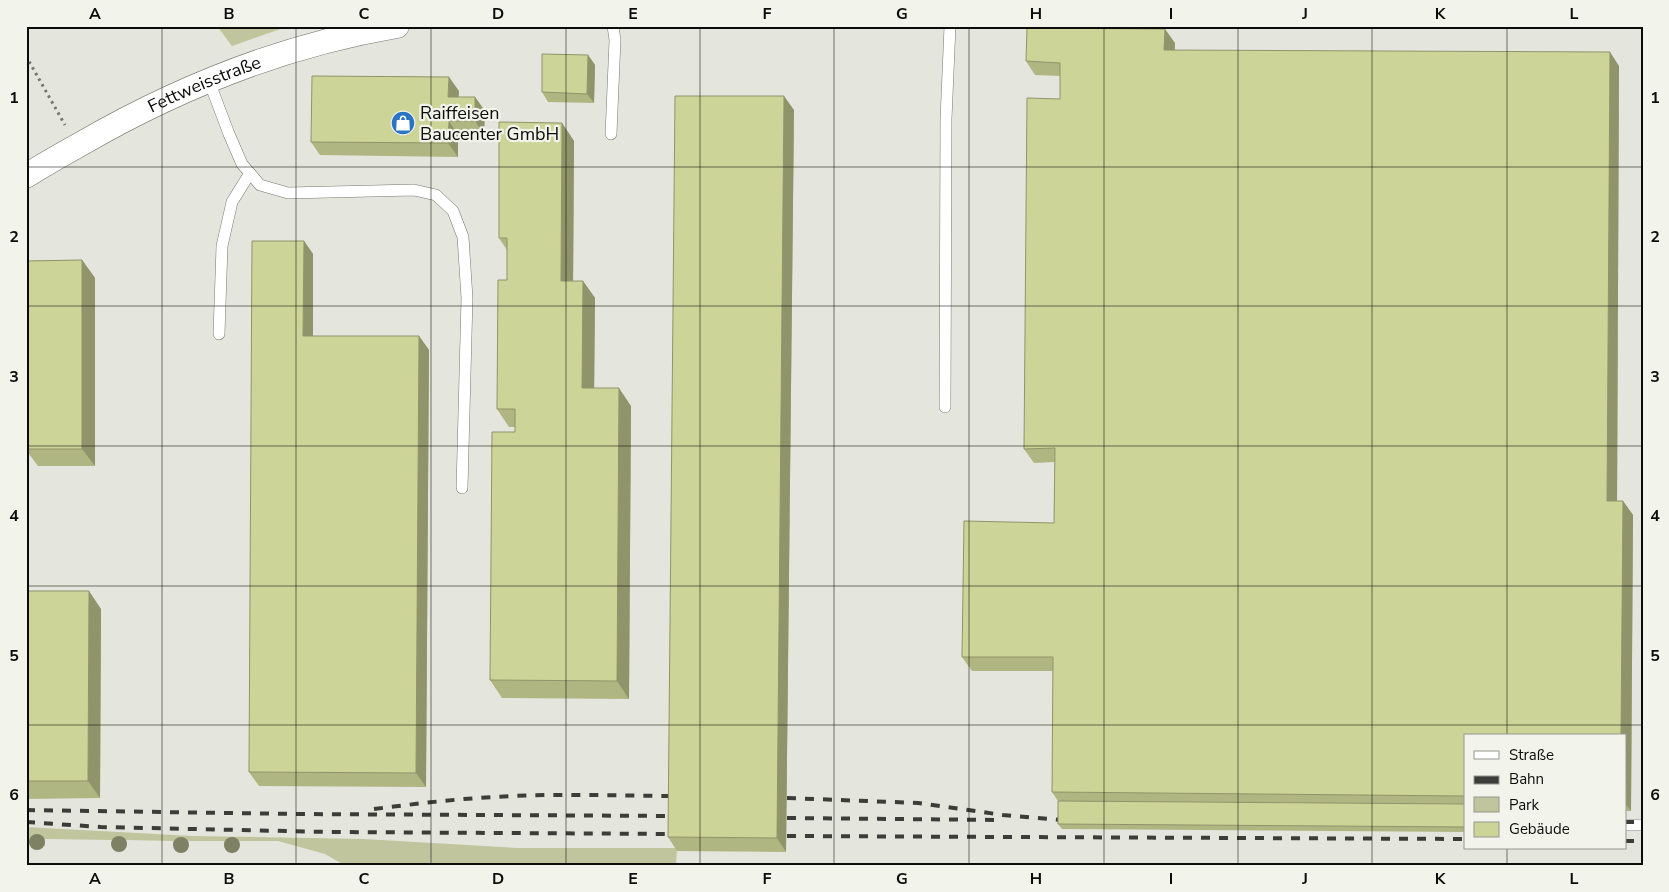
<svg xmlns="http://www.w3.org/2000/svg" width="1669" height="892" font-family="'Nunito Sans',sans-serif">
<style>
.green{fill:#c0c59d}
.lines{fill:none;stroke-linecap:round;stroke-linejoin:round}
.lane-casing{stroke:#777870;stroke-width:12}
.street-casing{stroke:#777870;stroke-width:25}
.path{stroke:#747570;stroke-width:3;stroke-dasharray:2.5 4;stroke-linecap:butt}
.lane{stroke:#fff;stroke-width:11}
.street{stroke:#fff;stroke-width:24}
.rail{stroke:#3c3d39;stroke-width:4;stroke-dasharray:9 9;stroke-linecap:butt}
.tree{fill:#7e8163}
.wall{fill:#b0b682}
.shaded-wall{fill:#90946a}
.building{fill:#cdd497;stroke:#90946a}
.grid{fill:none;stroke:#0c0c0a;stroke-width:1;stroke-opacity:0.55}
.labels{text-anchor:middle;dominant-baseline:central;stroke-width:4.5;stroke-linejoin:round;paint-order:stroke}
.street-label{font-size:18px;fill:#0c0c0a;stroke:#f2f3ea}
.poi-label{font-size:18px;fill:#0c0c0a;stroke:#f2f3ea;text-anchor:start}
.neatline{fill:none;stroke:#0c0c0a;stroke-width:2}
.grid-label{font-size:16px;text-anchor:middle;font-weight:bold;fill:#0c0c0a}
</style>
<rect width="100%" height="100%" fill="#e4e6dd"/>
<!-- green -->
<g class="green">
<polygon points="217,26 289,26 232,46"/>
<polygon points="26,827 193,836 364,839 517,848 677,848 676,866 346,866 325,854 278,841 239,841 239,848 225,848 224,841 188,841 188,848 174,847 173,841 126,840 126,847 112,846 112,840 45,839 45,846 31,846 31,839 26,839"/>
</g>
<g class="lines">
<!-- lane casing -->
<g class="lane-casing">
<g id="lane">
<polyline points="209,81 229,134 242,164 260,185 288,193 414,190 436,195 453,211 463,237 467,298 462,488"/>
<polyline points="611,134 615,40 613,26"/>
<polyline points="219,334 222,246 232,202 250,173"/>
<polyline points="945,407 946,119 950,26"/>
<polyline points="1625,825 1643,825"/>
</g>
</g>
<!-- street casing -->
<g class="street-casing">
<g id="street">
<path id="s1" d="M26,176C43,165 61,155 79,145C177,88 285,45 397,26"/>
</g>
</g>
<!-- path -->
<polyline class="path" points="26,56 65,125"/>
<!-- lane -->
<use href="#lane" class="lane"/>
<!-- street -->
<use href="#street" class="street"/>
<!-- rail -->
<g class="rail">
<polyline points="787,798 918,803 1003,815 1062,820"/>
<path d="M374,809C414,804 454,799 495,797C556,793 617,796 678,796"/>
<polyline points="26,810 296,814 678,816"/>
<polyline points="787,818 1002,820"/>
<polyline points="26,822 101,827 331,832 677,834"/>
<polyline points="1625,822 1643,822"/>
<polyline points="787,836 1465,839"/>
<polyline points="1625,841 1643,841"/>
</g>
</g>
<!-- trees -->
<g class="tree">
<circle cx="37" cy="842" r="8"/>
<circle cx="119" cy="844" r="8"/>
<circle cx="181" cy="845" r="8"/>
<circle cx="232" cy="845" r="8"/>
</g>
<!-- wall -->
<g class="wall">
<polygon points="1175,43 1175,50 1619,66 1617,501 1623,501 1633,515 1631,811 1625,811 1625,736 1465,736 1465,832 1062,829 1058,824 1058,801 1052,792 1053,671 972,671 962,657 1054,523 1055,462 1034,463 1024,449 1060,99 1060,76 1035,75 1026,61"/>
<polygon points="588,55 595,65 594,103 548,102 542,92"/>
<polygon points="459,91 458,97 475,97 485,111 484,135 458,135 458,157 320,155 311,142"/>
<polygon points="794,110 786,852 677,851 668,837"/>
<polygon points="562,123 574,141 573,281 583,281 595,298 594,388 631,406 629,699 502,698 490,680 515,432 515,427 509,427 497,409 507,280 507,250 499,238"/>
<polygon points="304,241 313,254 313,336 419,336 429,350 426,787 259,786 249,772"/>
<polygon points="82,260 95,278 95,466 38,466 26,450 26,261"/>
<polygon points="26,591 101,609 100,798 26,799"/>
</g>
<!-- shaded-wall -->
<g class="shaded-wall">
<polygon points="1165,29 1175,43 1174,64 1164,50"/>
<polygon points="1610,52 1619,66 1617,515 1607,501"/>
<polygon points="588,55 595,65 594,103 587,94"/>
<polygon points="449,77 459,91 458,110 448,97"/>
<polygon points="784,96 794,110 786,852 777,838"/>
<polygon points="475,97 485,111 484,135 475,121"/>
<polygon points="449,121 458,135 458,157 448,143"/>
<polygon points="562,123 574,141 573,298 561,281"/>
<polygon points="304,241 313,254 313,349 303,336"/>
<polygon points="82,260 95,278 95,466 82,449"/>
<polygon points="583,281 595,298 594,406 582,388"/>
<polygon points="419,336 429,350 426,787 416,773"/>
<polygon points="619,388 631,406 629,699 617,681"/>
<polygon points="1623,501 1633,515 1631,811 1625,803 1625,736 1621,736"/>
<polygon points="89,591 101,609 100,798 88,781"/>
</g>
<!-- building -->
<g class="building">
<polygon points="1027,28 1165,29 1164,50 1610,52 1607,501 1623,501 1621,736 1465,736 1465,796 1052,792 1053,657 962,657 964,521 1054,523 1055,448 1024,449 1027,98 1060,99 1060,63 1026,61"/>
<polygon points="542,54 588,55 587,94 542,92"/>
<polygon points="312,76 449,77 448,97 475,97 475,121 449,121 448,143 311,142"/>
<polygon points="675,96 784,96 777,838 668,837"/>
<polygon points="499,122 562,123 561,281 583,281 582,388 619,388 617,681 490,680 492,432 515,432 515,409 497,409 498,280 507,280 507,238 499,238"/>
<polygon points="252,241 304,241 303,336 419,336 416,773 249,772"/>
<polygon points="82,260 82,449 26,449 26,261"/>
<polygon points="26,591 89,591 88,781 26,781"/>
<polygon points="1058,801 1465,804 1465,827 1058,824"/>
</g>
<!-- grid -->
<path class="grid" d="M162,26V866M296,26V866M431,26V866M566,26V866M700,26V866M834,26V866M969,26V866M1104,26V866M1238,26V866M1372,26V866M1507,26V736M26,167H1643M26,306H1643M26,446H1643M26,586H1643M26,725H1643M1507,848V866"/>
<!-- icons -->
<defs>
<g id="shop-disc" transform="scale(1.25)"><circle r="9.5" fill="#2974c4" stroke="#f2f3ea"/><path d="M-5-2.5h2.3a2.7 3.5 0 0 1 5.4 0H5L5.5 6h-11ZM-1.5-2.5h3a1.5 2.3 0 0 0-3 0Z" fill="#fff"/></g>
</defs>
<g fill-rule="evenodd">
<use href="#shop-disc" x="403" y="123"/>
</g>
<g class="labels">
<!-- street labels -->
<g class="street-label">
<text stroke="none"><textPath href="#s1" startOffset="201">Fettweisstraße</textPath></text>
</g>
<!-- poi labels -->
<g class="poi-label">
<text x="420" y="113">Raiffeisen<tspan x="420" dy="21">Baucenter GmbH</tspan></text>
</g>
</g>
<!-- border -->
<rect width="1669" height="892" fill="none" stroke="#f2f3ea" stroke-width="55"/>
<!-- legend -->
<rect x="1464" y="734" width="162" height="115" fill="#f2f3ea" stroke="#969790"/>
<rect x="1474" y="751" width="25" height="8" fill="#ffffff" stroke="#969790"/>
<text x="1509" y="760" font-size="15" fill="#0c0c0a">Straße</text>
<rect x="1474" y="776" width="25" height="8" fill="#3c3d39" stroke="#969790"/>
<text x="1509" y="784" font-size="15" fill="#0c0c0a">Bahn</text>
<rect x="1474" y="797" width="25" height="15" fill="#c0c59d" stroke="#969790"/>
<text x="1509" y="810" font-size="15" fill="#0c0c0a">Park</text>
<rect x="1474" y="822" width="25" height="15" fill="#cdd497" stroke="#969790"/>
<text x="1509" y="834" font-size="15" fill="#0c0c0a">Gebäude</text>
<rect x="28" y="28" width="1614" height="836" class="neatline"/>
<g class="grid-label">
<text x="95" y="19">A</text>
<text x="229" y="19">B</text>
<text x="364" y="19">C</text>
<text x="498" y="19">D</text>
<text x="633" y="19">E</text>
<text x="767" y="19">F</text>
<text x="902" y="19">G</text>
<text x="1036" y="19">H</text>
<text x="1171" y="19">I</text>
<text x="1305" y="19">J</text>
<text x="1440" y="19">K</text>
<text x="1574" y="19">L</text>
<text x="14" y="103">1</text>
<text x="1655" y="103">1</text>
<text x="14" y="242">2</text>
<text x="1655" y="242">2</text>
<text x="14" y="382">3</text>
<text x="1655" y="382">3</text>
<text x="14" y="521">4</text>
<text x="1655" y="521">4</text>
<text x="14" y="661">5</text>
<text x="1655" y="661">5</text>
<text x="14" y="800">6</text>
<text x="1655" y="800">6</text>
<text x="95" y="884">A</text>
<text x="229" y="884">B</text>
<text x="364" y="884">C</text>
<text x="498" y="884">D</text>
<text x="633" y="884">E</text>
<text x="767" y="884">F</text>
<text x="902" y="884">G</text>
<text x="1036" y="884">H</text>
<text x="1171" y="884">I</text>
<text x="1305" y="884">J</text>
<text x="1440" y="884">K</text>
<text x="1574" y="884">L</text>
</g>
</svg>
